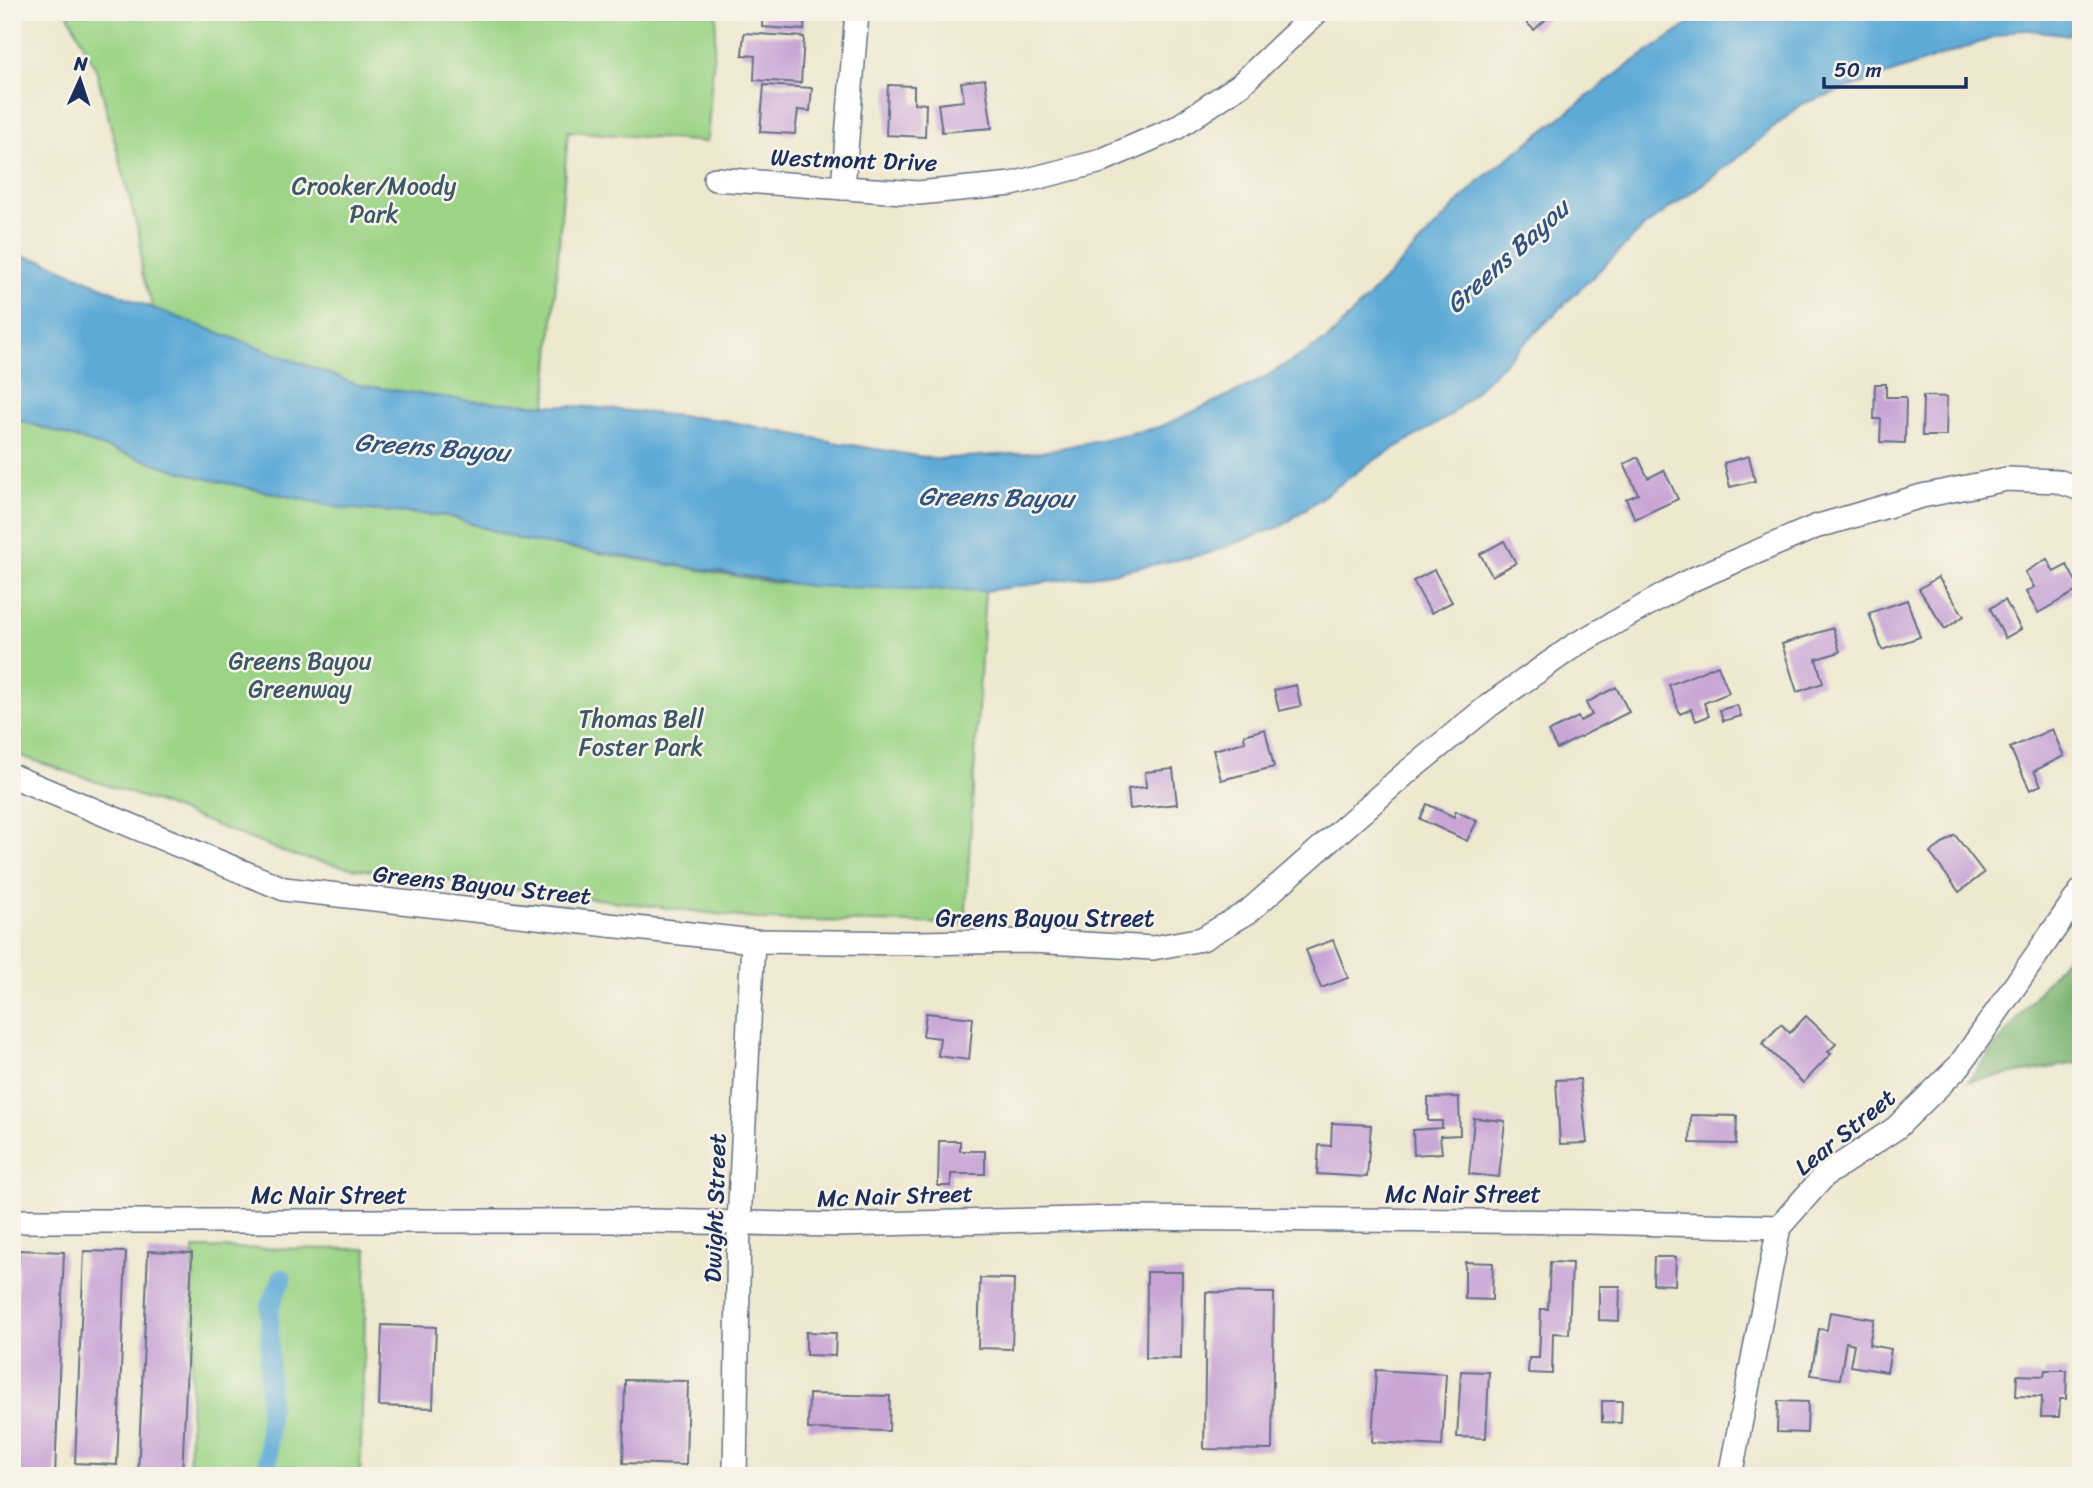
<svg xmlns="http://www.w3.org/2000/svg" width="2093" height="1488" font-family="Sriracha,sans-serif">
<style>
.green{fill:#9cd486;stroke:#5c8272;stroke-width:2}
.forest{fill:#7db673;stroke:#4c7268;stroke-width:2}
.water{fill:#5daad7;stroke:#3c6c9a;stroke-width:2}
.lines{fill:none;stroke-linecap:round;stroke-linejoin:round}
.canal{stroke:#5daad7;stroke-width:19}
.building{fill:#c8a5d5}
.minor-casing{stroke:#657086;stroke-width:26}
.minor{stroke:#fff;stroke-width:23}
.labels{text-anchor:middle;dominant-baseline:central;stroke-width:5;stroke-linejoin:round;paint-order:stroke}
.street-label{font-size:24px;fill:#1b2f5e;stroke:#f7f3e8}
.park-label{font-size:24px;fill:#3b5868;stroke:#f7f3e8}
.water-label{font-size:26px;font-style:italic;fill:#2f5482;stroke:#f7f3e8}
</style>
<rect width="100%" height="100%" fill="#f7f3e8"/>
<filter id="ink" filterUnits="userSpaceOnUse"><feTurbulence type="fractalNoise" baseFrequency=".0143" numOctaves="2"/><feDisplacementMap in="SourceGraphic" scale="14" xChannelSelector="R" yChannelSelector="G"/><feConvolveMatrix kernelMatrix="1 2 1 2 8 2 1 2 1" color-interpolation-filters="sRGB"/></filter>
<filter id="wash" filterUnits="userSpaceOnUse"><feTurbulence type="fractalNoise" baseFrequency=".00686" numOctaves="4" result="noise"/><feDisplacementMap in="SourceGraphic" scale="28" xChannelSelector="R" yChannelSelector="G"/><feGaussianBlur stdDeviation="1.57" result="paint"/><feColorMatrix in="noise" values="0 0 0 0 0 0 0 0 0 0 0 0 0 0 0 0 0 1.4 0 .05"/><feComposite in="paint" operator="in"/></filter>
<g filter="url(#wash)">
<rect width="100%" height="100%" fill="#eee8cf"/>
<!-- green -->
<g class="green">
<polygon points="67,12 717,12 707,142 568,131 545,418 388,400 159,326 142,273 140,238 96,69"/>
<polygon points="12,418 199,477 342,508 447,516 522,540 776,583 985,591 965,924 764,920 350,868 291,855 159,803 12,753"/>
<polygon points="194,1248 367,1249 360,1476 189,1476"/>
</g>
<!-- forest -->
<polygon class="forest" points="2081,938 2081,1063 1968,1081"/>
<!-- water -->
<polygon class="water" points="1707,12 2081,12 2081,36 2019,29 1802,104 1735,160 1643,228 1450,416 1368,464 1282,526 1206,554 1112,573 985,591 808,586 522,540 447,516 342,508 199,477 12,418 12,254 45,261 137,302 359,385 471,401 589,407 722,420 839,443 936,459 1042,452 1160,427 1253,384 1328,339 1481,179 1631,63"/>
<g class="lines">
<!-- canal -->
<polyline class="canal" points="268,1476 270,1307 282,1278"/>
</g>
<g id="blocks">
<!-- building -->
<g class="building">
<polygon points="763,12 805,12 804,30 762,27"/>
<polygon points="1516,12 1548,12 1551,15 1534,30"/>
<polygon points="744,33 804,37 801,83 754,80 755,56 742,55"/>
<polygon points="985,79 992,128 942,132 938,104 964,101 961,82"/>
<polygon points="764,85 812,88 810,111 798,110 795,134 760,132"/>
<polygon points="888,85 914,86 914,103 926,104 925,137 886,135"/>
<polygon points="1875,384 1886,384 1886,397 1906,397 1905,443 1880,442 1881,419 1874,419"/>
<polygon points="1923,396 1947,397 1946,436 1922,436"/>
<polygon points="1749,456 1755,481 1730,487 1724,463"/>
<polygon points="1638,457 1648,478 1664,470 1678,499 1635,519 1626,499 1638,494 1624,464"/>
<polygon points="1504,541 1516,563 1492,576 1480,554"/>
<polygon points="2047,559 2054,572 2067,565 2080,589 2038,613 2026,592 2034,587 2025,572"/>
<polygon points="1434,570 1452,602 1431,613 1413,581"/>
<polygon points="1938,577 1964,616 1945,629 1919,589"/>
<polygon points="1907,600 1920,637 1882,650 1869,613"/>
<polygon points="2005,600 2021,629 2005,638 1990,608"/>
<polygon points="1833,628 1840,652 1816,659 1823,683 1797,692 1782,644"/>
<polygon points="1718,665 1729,693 1704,703 1709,716 1696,721 1691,709 1680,714 1669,685"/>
<polygon points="1296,685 1301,706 1279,711 1274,690"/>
<polygon points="1616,687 1629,712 1557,749 1548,732 1578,717 1580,721 1592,715 1586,703"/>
<polygon points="1737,705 1741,716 1723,721 1720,710"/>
<polygon points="1265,729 1274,767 1221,780 1213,750 1245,742 1244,735"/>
<polygon points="2052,729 2064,756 2034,771 2041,785 2030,790 2010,748"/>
<polygon points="1173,769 1177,804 1130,809 1128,789 1146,787 1145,772"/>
<polygon points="1427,804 1454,817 1456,811 1477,821 1467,841 1420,819"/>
<polygon points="1955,835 1984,873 1959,892 1930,853"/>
<polygon points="1333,940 1348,978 1321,988 1306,950"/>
<polygon points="926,1013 973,1018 969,1060 938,1056 940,1038 923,1036"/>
<polygon points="1806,1016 1836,1044 1828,1052 1831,1054 1803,1083 1762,1044 1781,1024 1790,1033"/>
<polygon points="1580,1079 1587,1143 1560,1144 1556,1080"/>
<polygon points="1459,1097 1460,1135 1440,1136 1442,1153 1414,1155 1413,1130 1442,1128 1442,1121 1428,1121 1428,1098"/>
<polygon points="1691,1115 1737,1116 1736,1144 1690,1143"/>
<polygon points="1474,1118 1505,1121 1499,1177 1469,1174"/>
<polygon points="1332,1123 1371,1125 1367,1177 1317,1174 1319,1145 1331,1146"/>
<polygon points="939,1141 960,1141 960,1151 985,1151 985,1174 951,1174 951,1186 938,1186"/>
<polygon points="19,1250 64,1252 55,1476 12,1476 12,1416"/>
<polygon points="84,1251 126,1252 117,1465 75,1463"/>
<polygon points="148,1251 192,1253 182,1476 138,1476"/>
<polygon points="1654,1257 1676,1257 1675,1285 1653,1284"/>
<polygon points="1465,1262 1493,1263 1492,1300 1465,1299"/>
<polygon points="1550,1262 1572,1263 1569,1334 1553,1333 1552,1374 1528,1373 1529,1358 1539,1358 1541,1309 1548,1309"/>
<polygon points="1147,1272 1182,1272 1181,1359 1146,1358"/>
<polygon points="980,1278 1014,1279 1012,1349 978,1348"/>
<polygon points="1599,1286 1620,1286 1619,1321 1599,1320"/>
<polygon points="1206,1292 1274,1293 1272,1450 1204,1449"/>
<polygon points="1830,1312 1874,1319 1869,1345 1891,1349 1887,1372 1850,1366 1854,1344 1846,1342 1840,1379 1811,1375 1819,1329 1827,1330"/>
<polygon points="382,1325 436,1327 433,1408 379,1406"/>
<polygon points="806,1332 836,1333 835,1356 806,1355"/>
<polygon points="1376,1370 1446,1374 1442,1446 1372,1442"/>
<polygon points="2045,1370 2067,1370 2066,1399 2060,1399 2059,1417 2041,1417 2042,1397 2016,1396 2017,1375 2044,1376"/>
<polygon points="1461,1371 1489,1372 1486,1438 1457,1437"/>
<polygon points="625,1380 688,1381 686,1465 623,1463"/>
<polygon points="809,1394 890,1396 889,1431 808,1429"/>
<polygon points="1602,1401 1622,1401 1621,1423 1602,1422"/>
<polygon points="1778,1401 1808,1402 1807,1433 1777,1432"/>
</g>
</g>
</g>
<g filter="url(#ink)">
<use href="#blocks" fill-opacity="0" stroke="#657086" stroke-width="2"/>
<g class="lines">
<!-- minor casing -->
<g class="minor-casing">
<g id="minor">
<polyline points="715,179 918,193 1012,184 1098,162 1176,128 1240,85 1317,12"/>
<polyline points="843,188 857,12"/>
<polyline points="12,776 284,889 753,941 919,943 1032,941 1153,948 1202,939 1248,912 1405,774 1491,704 1575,645 1689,581 1815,527 1922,496 2007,479 2057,481 2081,489"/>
<polyline points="12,1221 652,1221 835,1225 1118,1218 1590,1222 1779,1227"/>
<polyline points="735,1476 739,1223 753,941"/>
<polyline points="1730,1476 1779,1227 1825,1175 1896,1128 1959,1066 2081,891"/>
</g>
</g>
<!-- minor -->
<use href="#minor" class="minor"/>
</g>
</g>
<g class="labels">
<!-- street labels -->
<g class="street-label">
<text transform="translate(854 160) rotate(2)">Westmont Drive</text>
<text transform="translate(482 885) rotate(6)">Greens Bayou Street</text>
<text x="1045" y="918">Greens Bayou Street</text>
<text transform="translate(1845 1132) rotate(-39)">Lear Street</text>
<text x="1463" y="1194">Mc Nair Street</text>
<text x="329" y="1195">Mc Nair Street</text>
<text transform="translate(895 1196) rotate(-2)">Mc Nair Street</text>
<text transform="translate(715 1208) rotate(-88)">Dwight Street</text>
</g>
<!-- park labels -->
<g class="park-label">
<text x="374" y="186">Crooker/Moody<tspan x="374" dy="28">Park</tspan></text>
<text x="300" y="661">Greens Bayou<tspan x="300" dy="28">Greenway</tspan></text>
<text x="641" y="719">Thomas Bell<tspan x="641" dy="28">Foster Park</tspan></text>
</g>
<!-- water labels -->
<g class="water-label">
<text transform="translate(1507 256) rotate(-42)">Greens Bayou</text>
<text transform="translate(432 447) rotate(4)">Greens Bayou</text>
<text transform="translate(996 497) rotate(1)">Greens Bayou</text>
</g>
</g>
<!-- margin -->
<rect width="2093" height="1488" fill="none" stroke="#f7f3e8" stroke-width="42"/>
<!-- north arrow -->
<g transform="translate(80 80) rotate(3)" stroke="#f7f3e8" stroke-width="5" paint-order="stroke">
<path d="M0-5L12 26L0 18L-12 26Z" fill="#1b2f5e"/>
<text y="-10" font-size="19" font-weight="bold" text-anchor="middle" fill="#1b2f5e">N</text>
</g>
<!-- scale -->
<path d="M1824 77v10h142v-10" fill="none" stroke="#1b2f5e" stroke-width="3.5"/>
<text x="1834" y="77" font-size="21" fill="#1b2f5e" stroke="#f7f3e8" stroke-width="5" paint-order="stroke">50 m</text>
</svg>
